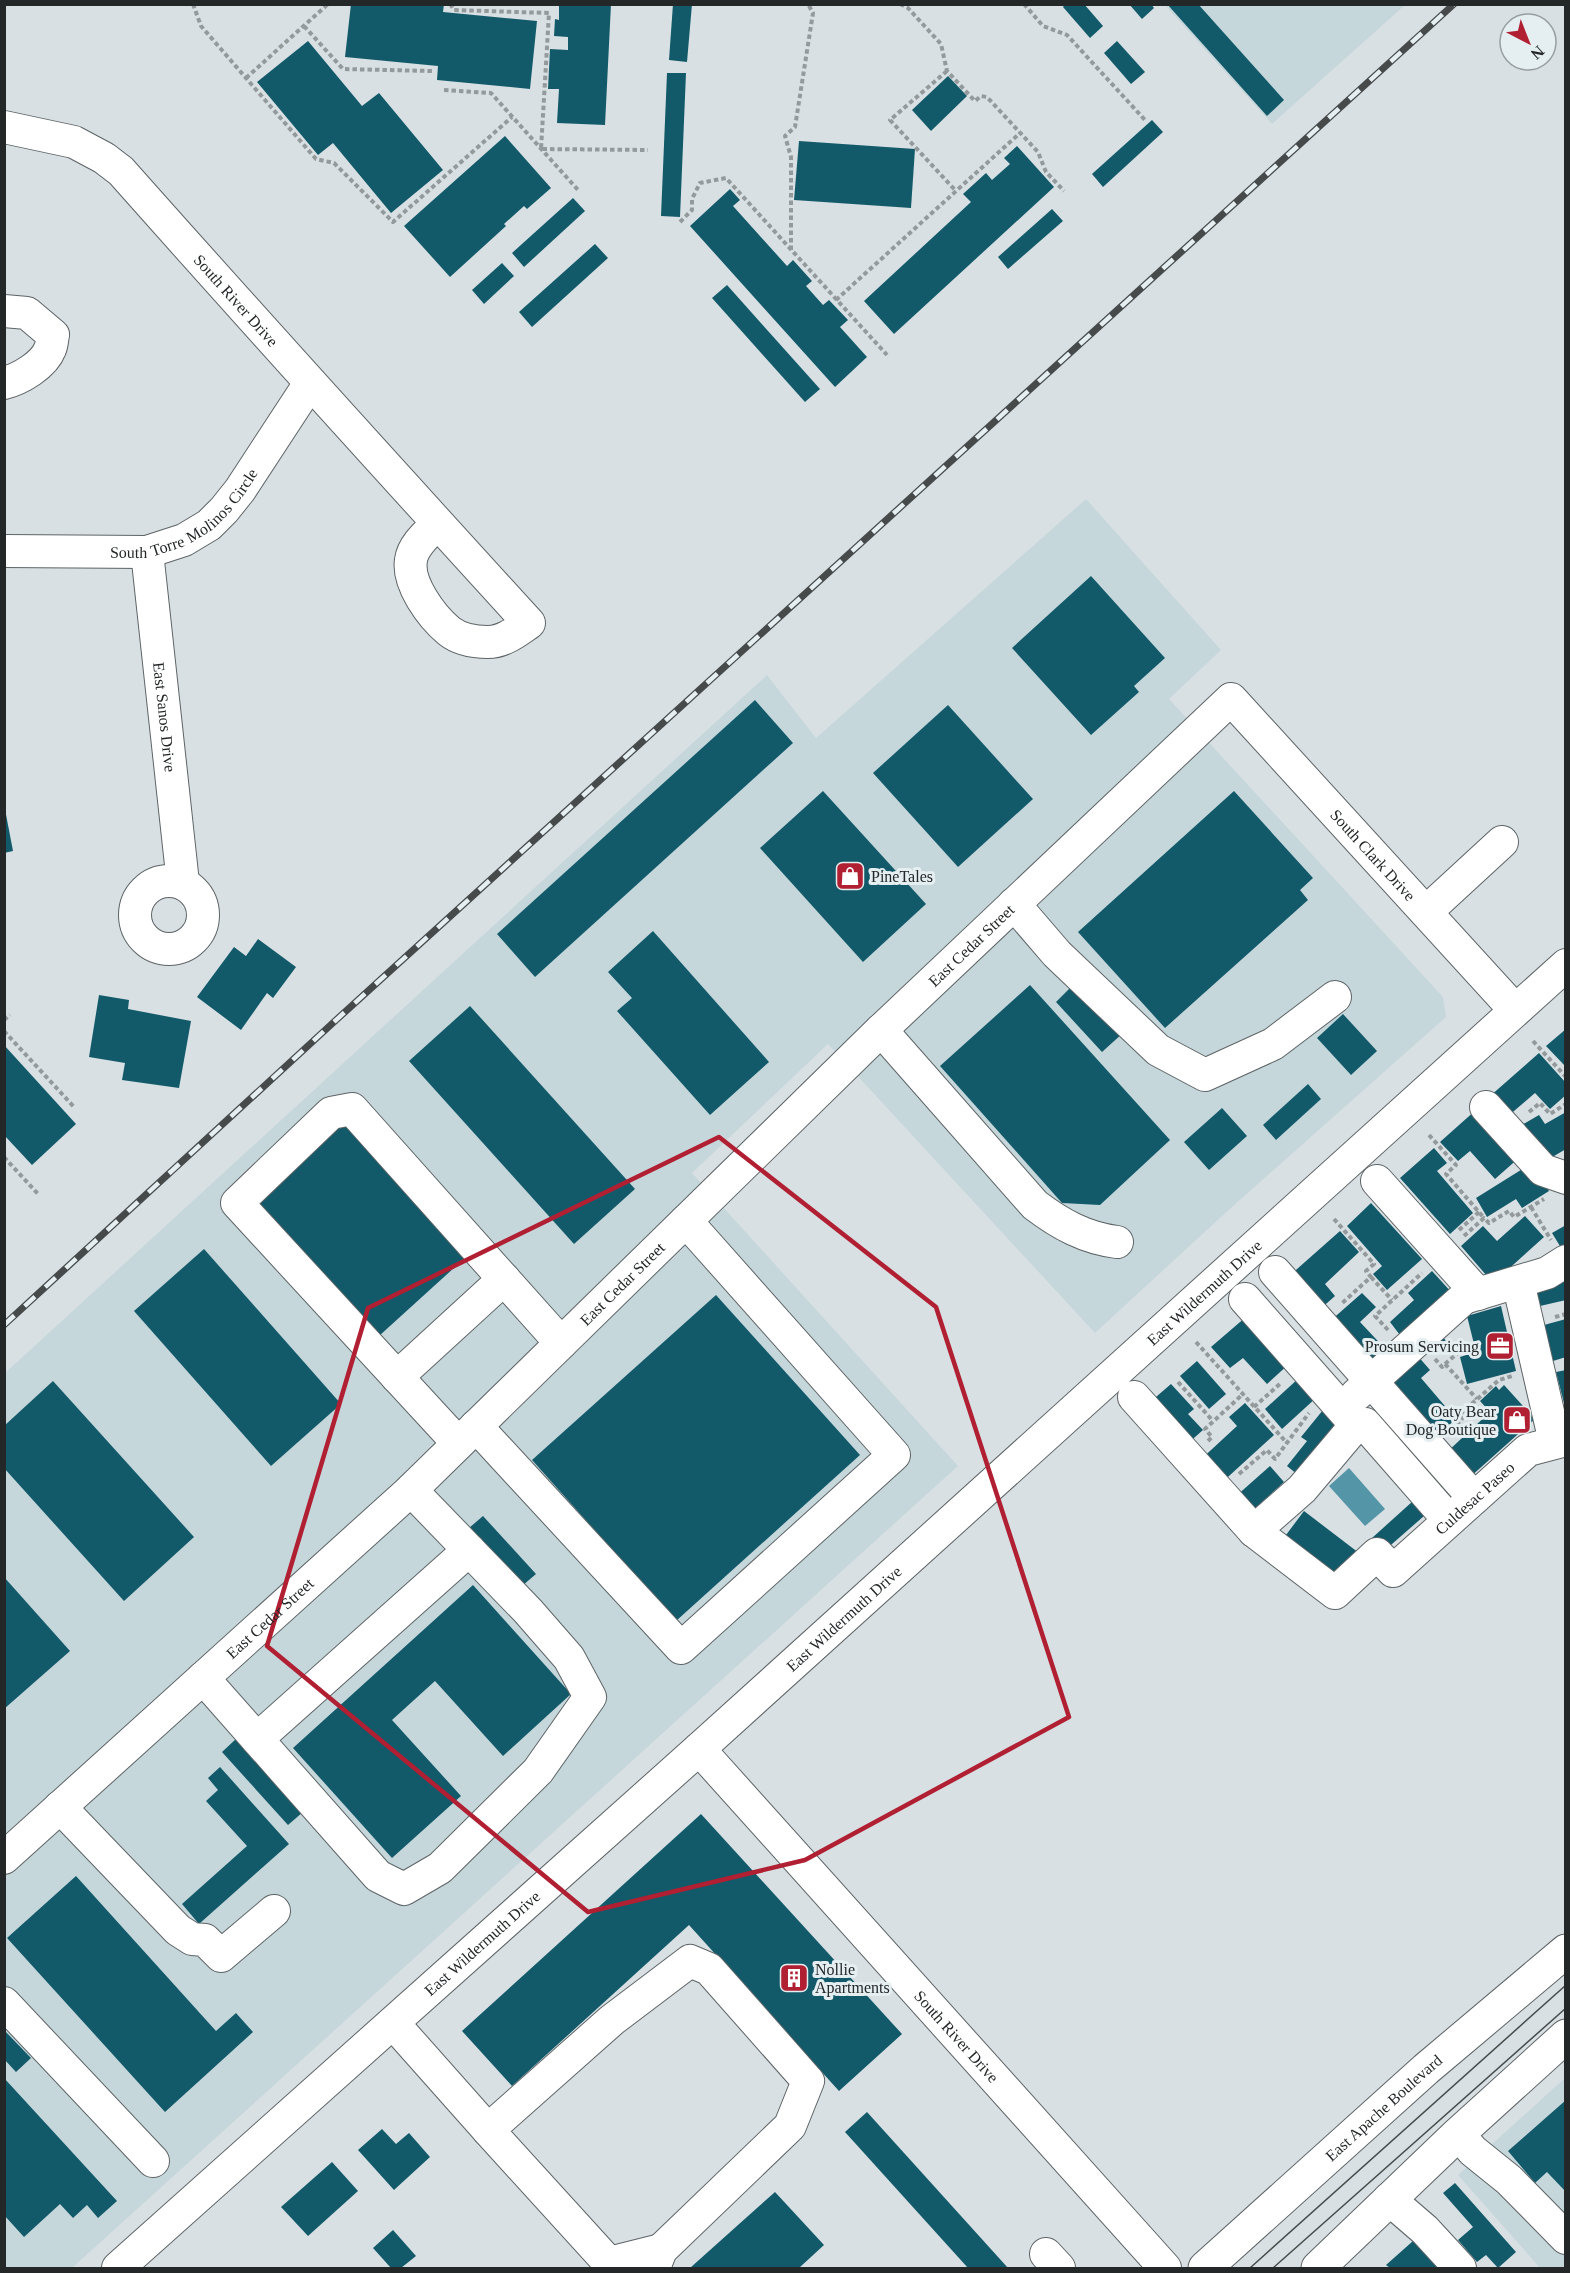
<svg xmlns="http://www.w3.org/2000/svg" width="1570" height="2273" font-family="'Times New Roman',serif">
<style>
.built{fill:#c6d7dc}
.water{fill:#5495a7}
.building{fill:#125a6a}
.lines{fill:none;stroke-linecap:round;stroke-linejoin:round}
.minor-casing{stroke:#5d6466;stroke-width:34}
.major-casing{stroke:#5d6466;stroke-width:35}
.path{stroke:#949a9c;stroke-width:4;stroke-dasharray:4.5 3;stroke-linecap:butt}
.minor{stroke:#fff;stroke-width:32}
.major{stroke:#fff;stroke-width:33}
.tram{stroke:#464a4b;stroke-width:1.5}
.rail-casing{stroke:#464a4b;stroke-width:7}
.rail{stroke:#e5eef0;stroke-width:4.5;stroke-dasharray:14;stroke-linecap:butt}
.marked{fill:none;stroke:#b11f33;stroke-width:4.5;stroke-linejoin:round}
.labels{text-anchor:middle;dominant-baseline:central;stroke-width:6;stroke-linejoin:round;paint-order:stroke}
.street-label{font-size:16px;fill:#242728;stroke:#e5eef0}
.poi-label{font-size:16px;fill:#242728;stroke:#e5eef0;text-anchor:start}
</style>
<rect width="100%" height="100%" fill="#d8e0e3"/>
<!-- built -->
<g class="built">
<polygon points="1165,5 1405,5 1272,124"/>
<polygon points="1086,499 1221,650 1169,699 1443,997 1446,1017 1233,1206 1095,1333 828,1044 692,1173 958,1466 72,2268 5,2268 5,1373 767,675 816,738"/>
<polygon points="1565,2078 1565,2268 1540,2268 1458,2175"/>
</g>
<!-- water -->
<polygon class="water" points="1349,1468 1385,1509 1365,1526 1329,1486"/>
<!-- building -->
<g class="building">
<polygon points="351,4 444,4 443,12 537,21 530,89 437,80 438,66 345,57"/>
<polygon points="559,4 611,4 605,125 557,123 559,89 548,89 550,49 568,50 568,37 554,36 555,19 559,20"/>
<polygon points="673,4 692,4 687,62 669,60"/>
<polygon points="1065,4 1084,4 1103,26 1090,38 1063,7"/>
<polygon points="1129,4 1151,4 1154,8 1142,19"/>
<polygon points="1167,4 1198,4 1284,100 1267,116"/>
<polygon points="308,41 362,106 379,93 443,170 391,213 333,143 318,155 257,82"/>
<polygon points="1117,41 1145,72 1131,84 1104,53"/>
<polygon points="667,73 686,73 680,217 661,216"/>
<polygon points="948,76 967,96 931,131 912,110"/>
<polygon points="1152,120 1163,132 1103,187 1092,174"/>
<polygon points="505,136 551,188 527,209 524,206 504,224 506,226 450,277 404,226"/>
<polygon points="799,141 915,149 911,208 794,200"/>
<polygon points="1017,146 1054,187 894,334 864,301 971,202 963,194 986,173 992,180 1010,164 1004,158"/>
<polygon points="730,189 740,200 733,206 787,266 793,260 812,281 806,286 823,305 829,300 848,320 840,327 867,357 835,387 690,226"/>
<polygon points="573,198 585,211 524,267 512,253"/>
<polygon points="1052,209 1063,221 1008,269 998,257"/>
<polygon points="595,244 608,258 532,327 519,312"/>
<polygon points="502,263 514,276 484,304 472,290"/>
<polygon points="727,285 820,389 805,402 712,298"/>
<polygon points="1091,576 1165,658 1134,686 1139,692 1091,735 1012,648"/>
<polygon points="755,700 793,743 535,977 497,934"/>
<polygon points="948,705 1033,799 958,867 873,773"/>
<polygon points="823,791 926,904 863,962 760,848"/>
<polygon points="1234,791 1313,878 1300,890 1308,900 1165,1028 1078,932"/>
<polygon points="4,804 13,851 4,853"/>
<polygon points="653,931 769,1062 710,1115 617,1011 632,998 608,972"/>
<polygon points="258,939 296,967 273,998 267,993 241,1030 197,997 234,947 246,956"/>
<polygon points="1076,982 1123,1033 1102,1052 1056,1002"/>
<polygon points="1030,985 1170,1140 1100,1205 1062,1203 940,1066"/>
<polygon points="99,995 129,1000 128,1009 191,1021 179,1088 122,1080 125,1063 89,1057"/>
<polygon points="470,1006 635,1189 574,1244 409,1061"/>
<polygon points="1343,1014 1377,1051 1351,1075 1317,1038"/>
<polygon points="1566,1029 1566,1067 1546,1046"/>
<polygon points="4,1045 76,1124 32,1165 4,1135"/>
<polygon points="1539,1053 1566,1083 1566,1095 1550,1109 1535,1093 1507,1117 1489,1097"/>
<polygon points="1308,1084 1321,1099 1276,1140 1263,1125"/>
<polygon points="1222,1108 1247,1136 1209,1170 1184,1142"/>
<polygon points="1477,1109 1521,1156 1495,1179 1470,1151 1458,1161 1440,1142"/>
<polygon points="1566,1112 1566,1149 1542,1163 1520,1126 1539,1115 1545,1124"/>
<polygon points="343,1121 466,1257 379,1336 256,1201"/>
<polygon points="1434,1148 1447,1163 1437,1171 1473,1213 1450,1234 1400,1178"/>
<polygon points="1532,1163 1549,1191 1522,1208 1516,1199 1487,1217 1476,1198"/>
<polygon points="1371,1203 1422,1259 1387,1290 1373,1274 1382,1266 1347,1226"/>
<polygon points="1525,1216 1544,1237 1493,1283 1461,1246 1483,1226 1497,1241"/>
<polygon points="1566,1225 1566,1249 1563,1251 1552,1233"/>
<polygon points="1340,1231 1359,1252 1325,1284 1335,1296 1318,1311 1288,1277"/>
<polygon points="204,1249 341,1404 271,1466 134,1311"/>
<polygon points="1432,1271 1453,1294 1403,1339 1390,1322 1414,1300 1408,1293"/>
<polygon points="1566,1278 1566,1300 1540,1306 1535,1285"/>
<polygon points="1362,1293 1376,1307 1360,1322 1390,1354 1373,1370 1329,1322"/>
<polygon points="716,1295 860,1455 676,1621 532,1460"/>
<polygon points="1501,1306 1516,1371 1467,1384 1460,1357 1476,1352 1467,1316"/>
<polygon points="1247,1316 1290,1363 1267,1384 1243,1358 1230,1368 1211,1347"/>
<polygon points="1566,1319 1566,1357 1553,1361 1544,1325"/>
<polygon points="1441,1335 1448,1343 1436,1353 1430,1346"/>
<polygon points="1416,1354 1430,1370 1421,1378 1456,1419 1432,1440 1383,1384"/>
<polygon points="1197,1361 1226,1394 1209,1409 1180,1376"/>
<polygon points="1566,1370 1566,1407 1565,1407 1556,1372"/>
<polygon points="1299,1378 1317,1397 1282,1429 1265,1409"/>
<polygon points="53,1381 194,1537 124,1601 4,1468 4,1426"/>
<polygon points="1171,1384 1194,1409 1188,1414 1203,1430 1186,1445 1149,1403"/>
<polygon points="1504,1385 1535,1419 1469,1478 1447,1452 1490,1412 1480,1401 1496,1386 1499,1390"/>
<polygon points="1245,1403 1274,1435 1218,1486 1197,1463 1237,1426 1229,1417"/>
<polygon points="1323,1410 1346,1427 1303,1479 1287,1466 1307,1441 1301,1437"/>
<polygon points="1270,1466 1284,1482 1250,1513 1235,1497"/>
<polygon points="1413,1501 1424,1516 1384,1551 1372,1538"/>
<polygon points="1304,1511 1359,1553 1338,1580 1283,1539"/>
<polygon points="483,1516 536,1574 522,1586 469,1528"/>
<polygon points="4,1577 70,1651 4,1709"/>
<polygon points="473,1585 571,1694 503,1756 435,1681 392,1720 461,1796 392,1858 293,1748"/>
<polygon points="237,1738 303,1812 288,1825 222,1752"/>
<polygon points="220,1767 289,1844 199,1924 182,1904 247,1846 206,1801 218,1790 208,1778"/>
<polygon points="701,1814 902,2034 839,2091 689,1925 512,2086 462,2031"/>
<polygon points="76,1876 216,2031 236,2013 253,2032 165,2112 7,1938"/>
<polygon points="4,2030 31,2058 16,2072 4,2059"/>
<polygon points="4,2078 117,2201 98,2218 87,2205 73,2218 60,2204 24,2237 4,2215"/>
<polygon points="1566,2100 1566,2192 1547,2172 1535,2183 1508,2151"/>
<polygon points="867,2112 1008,2268 968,2268 845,2132"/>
<polygon points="382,2129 396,2144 409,2133 430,2157 394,2190 358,2150"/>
<polygon points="332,2162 358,2191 308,2236 281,2207"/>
<polygon points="1455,2183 1516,2252 1498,2268 1486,2255 1477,2262 1458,2240 1473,2227 1443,2193"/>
<polygon points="775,2192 824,2245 799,2268 690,2268"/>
<polygon points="393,2230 416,2256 401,2268 391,2268 373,2248"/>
<polygon points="1413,2241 1438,2268 1390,2268 1386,2265"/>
</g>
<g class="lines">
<!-- minor casing -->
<g class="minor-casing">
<g id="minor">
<path id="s1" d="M4,127L74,142L104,158L121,171C256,323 392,473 529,623C517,631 504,642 488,642C475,642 459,639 449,631C431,616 407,583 411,560C413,545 428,533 438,523"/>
<path d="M4,311L27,313L53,335C52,339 52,345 50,349C44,365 20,379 4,383"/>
<path id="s2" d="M4,551L147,552L184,540L209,525L224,510L240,490L310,383"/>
<path id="s3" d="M147,552L183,883"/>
<circle cx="169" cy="915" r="34"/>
<polyline points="1014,904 1057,954 1158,1050 1205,1075 1273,1044 1335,997"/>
<polyline points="1426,912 1502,842"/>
<path d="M881,1030L1035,1205C1060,1224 1085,1238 1117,1242"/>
<polyline points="1486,1107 1543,1170 1566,1178"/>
<polyline points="1377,1181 1478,1294"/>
<polyline points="1275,1272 1474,1498"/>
<polyline points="1518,1282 1555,1442"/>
<polyline points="1245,1299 1356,1425 1365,1424 1449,1520"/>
<polyline points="397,1377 504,1279"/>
<polyline points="1356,1395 1464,1298 1547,1273 1566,1261"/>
<path id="s4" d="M1134,1397L1254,1531L1335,1593L1377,1554L1393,1571L1528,1450L1566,1440"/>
<polyline points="476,1426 681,1648 894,1455 686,1221"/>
<polyline points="458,1443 237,1203 331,1113 352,1109 561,1343"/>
<polyline points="1254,1531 1302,1489 1356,1425"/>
<polyline points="203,1678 378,1876 404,1889 440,1868 538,1771 590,1697 569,1658 528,1611 411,1490"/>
<polyline points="257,1739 469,1550"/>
<path id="s5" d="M699,1749L1165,2268"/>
<polyline points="60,1807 178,1930 192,1939 205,1940 221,1956 274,1911"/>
<path id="s6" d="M4,1858L411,1490L878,1033L1231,699L1515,1010"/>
<polyline points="4,2003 153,2161"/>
<polyline points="393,2023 488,2130 612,2020 690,1961 709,1969 808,2081 790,2126 661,2250 654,2268"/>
<polyline points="488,2130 609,2263 661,2250"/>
<polyline points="1458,2134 1473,2151 1509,2180 1566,2238"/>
<polyline points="1389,2199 1425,2230 1460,2268"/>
<polyline points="1046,2254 1059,2268"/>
<path id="s7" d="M118,2268L699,1749L1566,965"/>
</g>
</g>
<!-- major casing -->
<g class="major-casing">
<g id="major">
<path id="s8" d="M1205,2268L1426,2069L1566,1951"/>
<polyline points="1318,2268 1458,2134 1566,2036"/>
</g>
</g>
<!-- path -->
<g class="path">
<polyline points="193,4 201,26 316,159 334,163 393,222 512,117"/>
<polyline points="450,4 454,10 549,13 541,149 648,150"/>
<polyline points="900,4 908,8 941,44 947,71 975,101 981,96 987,97 1038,152 1046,172 1064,191"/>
<polyline points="1024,4 1043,26 1067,35 1145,120"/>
<polyline points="304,26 343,69 433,71"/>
<polyline points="947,71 890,120 956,191"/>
<polyline points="246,78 328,4"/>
<polyline points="444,90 491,93 578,190"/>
<polyline points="680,222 692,210 692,199 700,183 726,178 887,355"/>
<polyline points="791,250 791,157 785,136 795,127 813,13 808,4"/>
<polyline points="836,300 1020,133"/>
<polyline points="4,1020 10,1015"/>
<polyline points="4,1031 74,1107"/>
<polyline points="1533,1041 1566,1077"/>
<polyline points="1529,1112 1540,1103 1550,1114 1566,1104"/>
<polyline points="1429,1135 1456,1165 1446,1174 1484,1218"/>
<polyline points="4,1157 38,1194"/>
<polyline points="1531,1207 1551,1240"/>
<polyline points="1334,1219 1374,1264 1366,1271 1371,1277 1341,1304"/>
<polyline points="1459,1230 1479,1212"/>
<polyline points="1464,1236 1484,1218 1489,1223 1509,1211 1514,1217 1544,1199"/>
<polyline points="1371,1277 1392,1300"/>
<polyline points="1555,1317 1566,1314"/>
<polyline points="1388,1330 1375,1316 1422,1273"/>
<polyline points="1196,1342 1287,1443"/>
<polyline points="1435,1359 1442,1367 1445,1364 1477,1399"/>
<polyline points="1445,1364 1460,1351 1457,1342"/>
<polyline points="1178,1382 1213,1421"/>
<polyline points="1254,1407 1281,1383"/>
<polyline points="1451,1430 1462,1419 1459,1415 1499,1380 1512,1376"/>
<polyline points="1208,1441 1212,1437 1205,1429 1243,1394"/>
<polyline points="1239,1474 1267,1450 1275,1459 1309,1413"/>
</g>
<!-- minor -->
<use href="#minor" class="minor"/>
<!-- major -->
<use href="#major" class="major"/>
<!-- tram -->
<g class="tram">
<polyline points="1250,2268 1566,1985"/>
<polyline points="1273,2268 1566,2008"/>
</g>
<!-- rail casing -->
<g class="rail-casing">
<polyline id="rail" points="4,1325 335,1021 1454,4"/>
</g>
<!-- rail -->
<use href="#rail" class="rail"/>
</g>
<!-- marked area -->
<path class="marked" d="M719,1137L936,1307L1069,1717L805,1860L588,1912L267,1646L368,1308Z"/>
<!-- icons -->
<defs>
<g id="shop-square" transform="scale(1.5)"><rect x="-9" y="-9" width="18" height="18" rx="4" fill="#b11f33" stroke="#e5eef0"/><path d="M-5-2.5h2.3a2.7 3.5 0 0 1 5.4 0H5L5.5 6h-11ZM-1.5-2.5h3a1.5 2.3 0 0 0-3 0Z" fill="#fff"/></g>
<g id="office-square" transform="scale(1.5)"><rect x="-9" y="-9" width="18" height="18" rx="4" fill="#b11f33" stroke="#e5eef0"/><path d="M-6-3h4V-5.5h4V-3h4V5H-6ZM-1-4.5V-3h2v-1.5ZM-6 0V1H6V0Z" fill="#fff"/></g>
<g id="building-square" transform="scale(1.5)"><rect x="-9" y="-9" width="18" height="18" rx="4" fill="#b11f33" stroke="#e5eef0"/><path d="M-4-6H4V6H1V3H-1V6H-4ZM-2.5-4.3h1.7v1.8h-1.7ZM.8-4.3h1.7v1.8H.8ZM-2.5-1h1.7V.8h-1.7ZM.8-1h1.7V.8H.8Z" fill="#fff"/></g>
</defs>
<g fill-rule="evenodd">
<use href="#shop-square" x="850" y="876"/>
<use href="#office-square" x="1500" y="1346"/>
<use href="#shop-square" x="1517" y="1420"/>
<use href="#building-square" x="794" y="1978"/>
</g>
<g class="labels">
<!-- street labels -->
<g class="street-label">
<text stroke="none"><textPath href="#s1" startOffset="300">South River Drive</textPath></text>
<text stroke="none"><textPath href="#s2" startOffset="194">South Torre Molinos Circle</textPath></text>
<text stroke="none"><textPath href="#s3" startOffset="166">East Sanos Drive</textPath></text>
<text stroke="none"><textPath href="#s6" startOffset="1899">South Clark Drive</textPath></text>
<text stroke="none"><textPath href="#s6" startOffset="1330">East Cedar Street</textPath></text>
<text stroke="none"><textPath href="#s6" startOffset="844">East Cedar Street</textPath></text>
<text stroke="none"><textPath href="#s7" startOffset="1460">East Wildermuth Drive</textPath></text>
<text stroke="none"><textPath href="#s4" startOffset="472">Culdesac Paseo</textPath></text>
<text stroke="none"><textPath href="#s6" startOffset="358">East Cedar Street</textPath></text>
<text stroke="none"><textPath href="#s7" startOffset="974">East Wildermuth Drive</textPath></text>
<text stroke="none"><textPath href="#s7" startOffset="488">East Wildermuth Drive</textPath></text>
<text stroke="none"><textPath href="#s5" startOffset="386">South River Drive</textPath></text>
<text stroke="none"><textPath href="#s8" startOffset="240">East Apache Boulevard</textPath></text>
</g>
<!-- poi labels -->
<g class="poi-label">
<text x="871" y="876">PineTales</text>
<text x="1479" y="1346" text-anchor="end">Prosum Servicing</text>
<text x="1496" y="1411" text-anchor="end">Oaty Bear<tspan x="1496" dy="18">Dog Boutique</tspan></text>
<text x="815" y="1969">Nollie<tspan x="815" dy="18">Apartments</tspan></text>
</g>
</g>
<!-- border -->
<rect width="1570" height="2273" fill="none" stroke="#242728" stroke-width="12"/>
<!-- north arrow -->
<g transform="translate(1528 42) rotate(138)"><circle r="28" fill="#e5eef0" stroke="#989ea0" stroke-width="1.5"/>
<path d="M0-4.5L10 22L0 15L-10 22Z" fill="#b11f33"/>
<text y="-9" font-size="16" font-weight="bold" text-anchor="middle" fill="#242728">N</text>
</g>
</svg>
